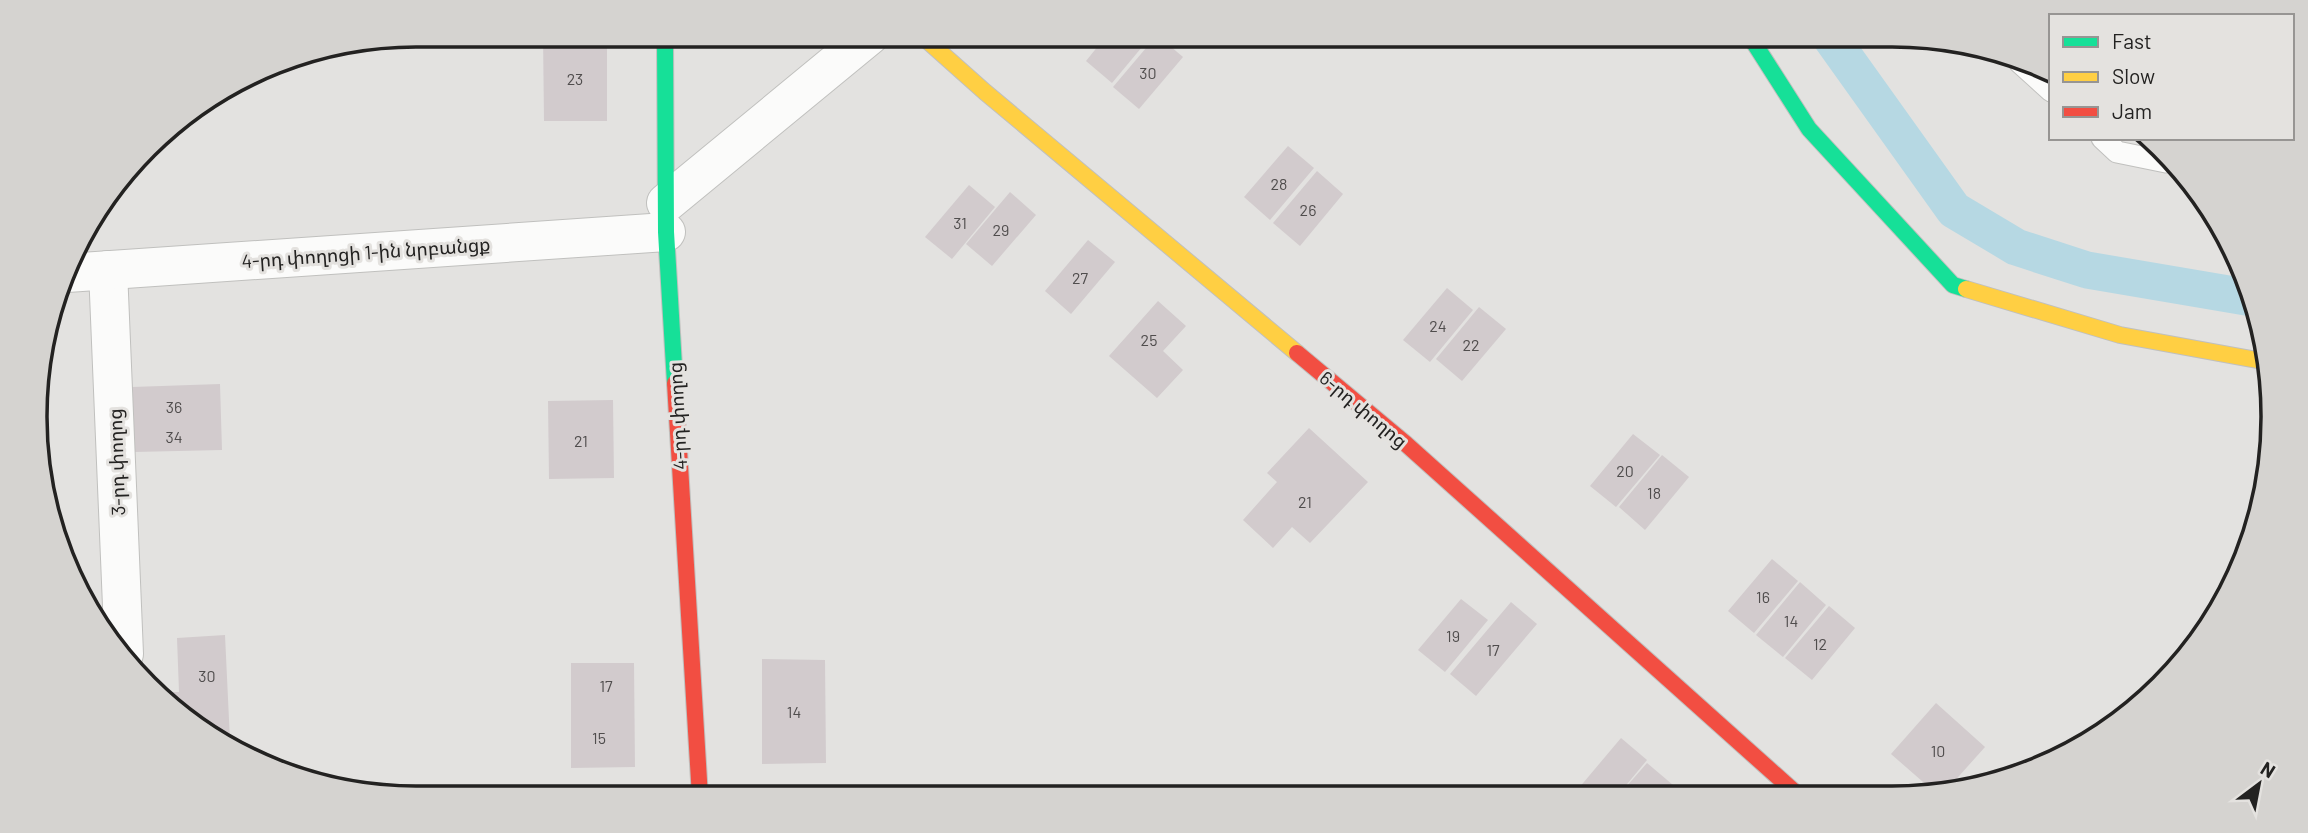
<svg xmlns="http://www.w3.org/2000/svg" width="2308" height="833" font-family="Barlow,'Noto Sans Armenian',sans-serif">
<style>
.lines{fill:none;stroke-linecap:round;stroke-linejoin:round}
.canal{stroke:#b6d8e3;stroke-width:37}
.building{fill:#d2cbcd}
.lane-casing{stroke:#c0c0be;stroke-width:23}
.street-casing{stroke:#c0c0be;stroke-width:40}
.fast-casing{stroke:#c0c0be;stroke-width:18}
.slow-casing{stroke:#c0c0be;stroke-width:18}
.jam-casing{stroke:#c0c0be;stroke-width:18}
.lane{stroke:#fbfbfa;stroke-width:21}
.street{stroke:#fbfbfa;stroke-width:38}
.fast{stroke:#16e098;stroke-width:16}
.slow{stroke:#ffcf43;stroke-width:16}
.jam{stroke:#f24e42;stroke-width:16}
.labels{text-anchor:middle;dominant-baseline:central;stroke-width:6;stroke-linejoin:round;paint-order:stroke}
.number-label{font-size:16px;fill:#504d4d}
.street-label{font-size:19px;fill:#232221;stroke:#e4e2df}
.rim{fill:none;stroke:#232221;stroke-width:3.5}
</style>
<rect width="100%" height="100%" fill="#e3e2e0"/>
<g class="lines">
<!-- canal -->
<polyline class="canal" points="1829,35 1954,210 2016,247 2087,270 2246,297"/>
</g>
<!-- building -->
<g class="building">
<polygon points="543,35 607,35 607,121 544,121"/>
<polygon points="1107,35 1152,35 1112,83 1086,61"/>
<polygon points="1157,35 1183,57 1139,109 1113,87"/>
<polygon points="1288,146 1314,168 1270,220 1244,197"/>
<polygon points="1317,171 1343,194 1300,246 1273,223"/>
<polygon points="969,185 995,207 952,259 925,237"/>
<polygon points="1010,192 1036,215 992,266 966,244"/>
<polygon points="1088,240 1115,262 1071,314 1045,291"/>
<polygon points="1447,288 1473,310 1430,362 1403,340"/>
<polygon points="1158,301 1186,326 1163,351 1183,370 1157,398 1109,356"/>
<polygon points="1479,307 1506,329 1462,381 1436,359"/>
<polygon points="220,384 222,450 134,452 132,387"/>
<polygon points="613,400 614,478 549,479 548,401"/>
<polygon points="1309,428 1368,482 1310,543 1292,527 1273,548 1243,520 1277,482 1267,473"/>
<polygon points="1633,434 1660,455 1616,507 1590,486"/>
<polygon points="1662,455 1689,477 1645,530 1619,507"/>
<polygon points="1772,559 1798,581 1754,633 1728,611"/>
<polygon points="1800,582 1826,605 1783,657 1756,635"/>
<polygon points="1461,599 1488,620 1445,672 1418,650"/>
<polygon points="1511,602 1537,624 1476,696 1450,674"/>
<polygon points="1829,606 1855,628 1812,680 1785,658"/>
<polygon points="225,635 230,741 221,741 204,733 163,692 179,692 177,638"/>
<polygon points="762,659 825,660 826,763 762,764"/>
<polygon points="571,663 634,663 635,767 571,768"/>
<polygon points="1936,703 1985,747 1942,795 1938,795 1891,754"/>
<polygon points="1621,738 1647,760 1618,795 1573,795"/>
<polygon points="1647,763 1673,785 1664,795 1619,795"/>
</g>
<g class="lines">
<!-- lane casing -->
<g class="lane-casing">
<g id="lane">
<polyline points="2019,62 2051,91"/>
<polyline points="2102,138 2117,152 2166,162"/>
</g>
</g>
<!-- street casing -->
<g class="street-casing">
<g id="street">
<polyline points="666,203 870,35"/>
<polyline points="108,270 124,654"/>
<polyline points="67,273 666,232"/>
</g>
</g>
<!-- fast casing -->
<g class="fast-casing">
<g id="fast">
<polyline points="665,35 666,232 675,383"/>
<polyline points="1749,35 1809,129 1953,285 1966,289"/>
</g>
</g>
<!-- slow casing -->
<g class="slow-casing">
<g id="slow">
<polyline points="921,35 985,92 1297,353"/>
<polyline points="1966,289 2120,335 2268,362"/>
</g>
</g>
<!-- jam casing -->
<g class="jam-casing">
<g id="jam">
<polyline points="1297,353 1406,444 1798,795"/>
<polyline points="675,383 700,797"/>
</g>
</g>
<!-- lane -->
<use href="#lane" class="lane"/>
<!-- street -->
<use href="#street" class="street"/>
<!-- fast -->
<use href="#fast" class="fast"/>
<!-- slow -->
<use href="#slow" class="slow"/>
<!-- jam -->
<use href="#jam" class="jam"/>
</g>
<g class="labels">
<!-- number labels -->
<g class="number-label">
<text x="1148" y="72">30</text>
<text x="575" y="78">23</text>
<text x="1279" y="183">28</text>
<text x="1308" y="209">26</text>
<text x="960" y="222">31</text>
<text x="1001" y="229">29</text>
<text x="1080" y="277">27</text>
<text x="1438" y="325">24</text>
<text x="1149" y="339">25</text>
<text x="1471" y="344">22</text>
<text x="174" y="406">36</text>
<text x="174" y="436">34</text>
<text x="581" y="440">21</text>
<text x="1625" y="470">20</text>
<text x="1654" y="492">18</text>
<text x="1305" y="501">21</text>
<text x="1763" y="596">16</text>
<text x="1791" y="620">14</text>
<text x="1453" y="635">19</text>
<text x="1820" y="643">12</text>
<text x="1493" y="649">17</text>
<text x="207" y="675">30</text>
<text x="606" y="685">17</text>
<text x="794" y="711">14</text>
<text x="599" y="737">15</text>
<text x="1938" y="750">10</text>
</g>
<!-- street labels -->
<g class="street-label">
<text transform="translate(366 252) rotate(-4)">4-րդ փողոցի 1-ին նրբանցք</text>
<text transform="translate(1364 409) rotate(40)">6-րդ փողոց</text>
<text transform="translate(677 416) rotate(-93)">4-րդ փողոց</text>
<text transform="translate(116 462) rotate(-92)">3-րդ փողոց</text>
</g>
</g>
<!-- crop -->
<path d="M0 0H2308V833H0ZM416 47H1892A369 369 0 0 1 2261 416V417A369 369 0 0 1 1892 786H416A369 369 0 0 1 47 417V416A369 369 0 0 1 416 47Z" fill="#d5d3d0" fill-rule="evenodd"/>
<path class="rim" d="M416 47H1892A369 369 0 0 1 2261 416V417A369 369 0 0 1 1892 786H416A369 369 0 0 1 47 417V416A369 369 0 0 1 416 47Z"/>
<!-- legend -->
<rect x="2049" y="14" width="245" height="126" fill="#e4e2df" stroke="#979593" stroke-width="2"/>
<rect x="2063" y="37" width="35" height="10" fill="#16e098" stroke="#979593" stroke-width="2"/>
<text x="2112" y="49" font-size="21" fill="#232221">Fast</text>
<rect x="2063" y="72" width="35" height="10" fill="#ffcf43" stroke="#979593" stroke-width="2"/>
<text x="2112" y="84" font-size="21" fill="#232221">Slow</text>
<rect x="2063" y="107" width="35" height="10" fill="#f24e42" stroke="#979593" stroke-width="2"/>
<text x="2112" y="119" font-size="21" fill="#232221">Jam</text>
<!-- north arrow -->
<g transform="translate(2259 784) rotate(32)" stroke="#e4e2df" stroke-width="5" paint-order="stroke">
<path d="M0-5L12 26L0 18L-12 26Z" fill="#232221"/>
<text y="-10" font-size="19" font-weight="bold" text-anchor="middle" fill="#232221">N</text>
</g>
</svg>
